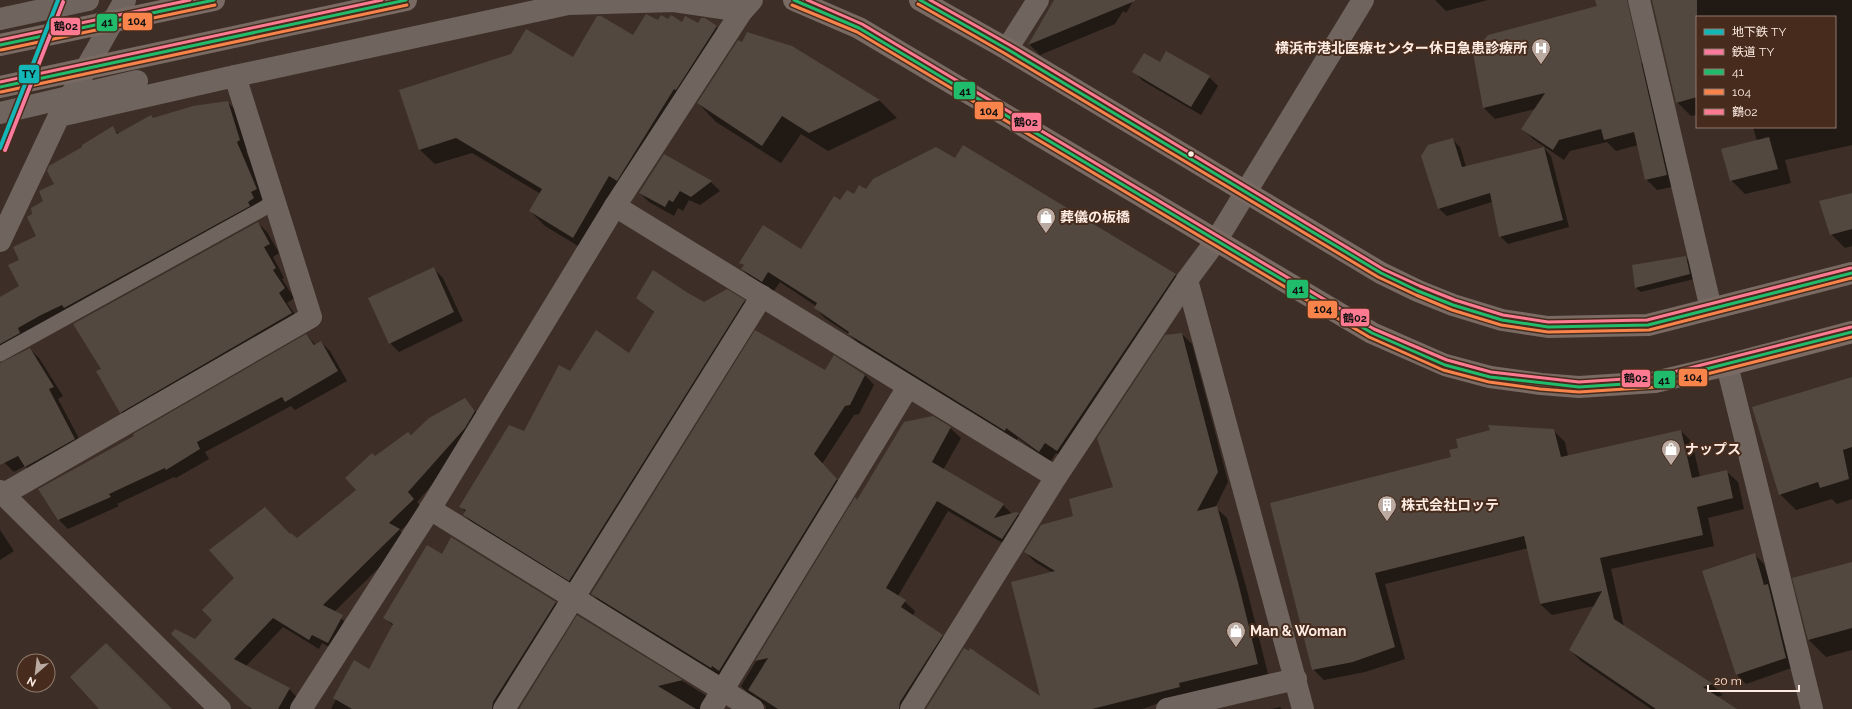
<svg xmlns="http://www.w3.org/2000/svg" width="1852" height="709" font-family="Raleway,'Noto Sans JP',sans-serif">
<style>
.shadow{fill:#0007}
.building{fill:#52483f}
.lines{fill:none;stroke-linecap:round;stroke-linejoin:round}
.service{stroke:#70655e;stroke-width:15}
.pedestrian{stroke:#70655e;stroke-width:22}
.minor{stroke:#70655e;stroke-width:22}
.tertiary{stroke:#70655e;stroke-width:22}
.primary{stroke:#796a64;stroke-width:22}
.bus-1-casing{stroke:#472c1d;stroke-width:6}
.bus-2-casing{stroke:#472c1d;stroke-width:6}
.bus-3-casing{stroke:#472c1d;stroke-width:6}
.bus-1{stroke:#20bc6c;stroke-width:3}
.bus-2{stroke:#f8844c;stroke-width:3}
.bus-3{stroke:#fe7a93;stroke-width:3}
.rail-1-casing{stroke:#472c1d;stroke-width:7}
.rail-1{stroke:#fd7a9f;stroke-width:4}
.metro-1-casing{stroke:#472c1d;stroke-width:7}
.metro-1{stroke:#14b7b7;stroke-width:4}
.bus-dot{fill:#feece3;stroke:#472c1d;stroke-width:1.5}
.labels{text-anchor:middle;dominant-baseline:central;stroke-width:4;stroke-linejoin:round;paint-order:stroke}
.poi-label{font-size:14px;font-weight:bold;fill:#feece3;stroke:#472c1d;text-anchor:start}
.line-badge{stroke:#472c1d;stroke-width:1.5}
.pale-badge-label{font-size:11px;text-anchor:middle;font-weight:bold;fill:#111}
</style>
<rect width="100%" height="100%" fill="#3d2f27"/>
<!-- shadow -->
<g class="shadow">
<polygon points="1055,0 1134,0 1126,13 1123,11 1115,24 1040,55 1029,44"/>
<polygon points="1435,0 1488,0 1446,11"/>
<polygon points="1653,0 1852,0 1852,145 1785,160 1791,183 1745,194 1731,180 1757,141 1753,127 1835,127 1835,17 1697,17 1697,115 1691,116 1677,102"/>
<polygon points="705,19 717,27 731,41 588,252 545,226 530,211 541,194 472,153 435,164 420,150 401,91 573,58 633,36 658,21 668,21 698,24"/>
<polygon points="742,43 791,47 879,100 897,118 828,151 801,134 781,163 716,122 698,103"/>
<polygon points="1474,54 1640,61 1651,71 1677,186 1657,190 1646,179 1638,145 1616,151 1607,142 1570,151 1564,160 1533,139 1522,128 1535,109 1495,119 1484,108"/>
<polygon points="1160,63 1209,77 1218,86 1201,115 1143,81 1134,72"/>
<polygon points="227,102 237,111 249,150 246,151 266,198 260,201 262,208 0,349 0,308 20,287 20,260 38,236 44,202 84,147 113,128 119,134 151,116 154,119"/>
<polygon points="1453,140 1460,147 1466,167 1544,148 1551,156 1569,227 1508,244 1500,236 1492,202 1447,216 1439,209"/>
<polygon points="664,155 711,182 720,191 700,205 689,200 683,211 678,208 674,216 649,202 640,193"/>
<polygon points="866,191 1175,275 1186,286 1068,461 1056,453 1050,462 1018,438 1016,441 860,345 849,334 826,319 815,308 816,306 780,282 773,292 753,280 742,269 744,266 741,262 801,250 841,202"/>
<polygon points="1852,194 1852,246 1845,248 1831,234"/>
<polygon points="258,223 267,232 279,253 273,257 284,278 282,279 294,298 287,303 301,323 130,421 121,412"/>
<polygon points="1685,257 1690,262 1694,279 1641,292 1636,288 1633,266"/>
<polygon points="434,269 443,278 463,321 399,352 390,343"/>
<polygon points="687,294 704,303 744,301 753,310 579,589 473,524 464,515 466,512 460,506 524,433 570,372 630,354 654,313 637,298"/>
<polygon points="1182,334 1192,344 1228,482 1215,508 1216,508 1227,518 1248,594 1268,674 1188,693 1142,709 927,709 1042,698 1052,572 1035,562 1025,552 1115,488"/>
<polygon points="306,335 316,345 321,342 330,351 347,381 295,410 291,406 205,452 209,459 176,478 174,477 117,504 119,506 68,529 59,520 135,436"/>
<polygon points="30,349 39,358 63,396 58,399 84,448 35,476 25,466 14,472 0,458 0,369"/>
<polygon points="825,371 865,375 874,385 859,414 854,415 822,464 846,489 728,681 601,603 592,594"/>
<polygon points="1852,378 1852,499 1837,504 1832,499 1796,510 1780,494"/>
<polygon points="465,399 484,421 474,437 417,502 423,509 400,531 408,539 334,612 344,621 329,647 322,643 319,649 283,627 246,666 289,689 298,698 292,709 251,709 182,643 196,641 290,535 297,540 358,490 375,458"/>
<polygon points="933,417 950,428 961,438 943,470 1003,505 1012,514 1018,514 1028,525 1013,549 948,511 898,596 915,611 913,616 942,635 953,646 913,709 766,709 766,706 751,696 741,686 855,499 857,501"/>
<polygon points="1553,430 1565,442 1568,456 1681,431 1692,442 1700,477 1726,471 1738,482 1744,509 1708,518 1714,546 1611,569 1624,627 1712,685 1723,695 1717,697 1735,709 1651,709 1581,661 1570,650 1594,606 1552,615 1540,604 1528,548 1385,584 1405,659 1365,672 1324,680 1313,669 1271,504 1453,458"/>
<polygon points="0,530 14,551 0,560"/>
<polygon points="1755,555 1764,564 1794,667 1746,684 1737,675 1703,572"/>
<polygon points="442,556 556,603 566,613 506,709 331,709 356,662 369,670 393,626 384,617"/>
<polygon points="1852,563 1852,650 1826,657 1809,640 1794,578"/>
<polygon points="578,616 705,695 715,706 714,709 520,709"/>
<polygon points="1280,707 1282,709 1271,709"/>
</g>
<!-- building -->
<g class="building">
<polygon points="1054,0 1135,0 1135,1 1028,45"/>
<polygon points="1595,0 1627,0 1667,175 1645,180 1634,132 1604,140 1601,129 1559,140 1553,150 1521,129 1545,93 1483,108 1473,53 1488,35 1597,6"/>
<polygon points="1652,0 1697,0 1697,97 1676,103"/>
<polygon points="646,14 658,20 661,15 668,19 671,15 682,22 685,16 698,23 701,18 705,18 717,26 676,90 674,89 617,181 609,176 573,238 529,211 542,189 456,138 419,150 399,90 511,54 526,29 573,57 597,16 601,16 633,35"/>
<polygon points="747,32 792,46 880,100 809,133 782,116 762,146 697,103 738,40 742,42"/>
<polygon points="1166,51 1210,76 1191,107 1132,72 1144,53 1160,62"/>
<polygon points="228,101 240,140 237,142 257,189 251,192 254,198 248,202 250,206 64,308 62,305 41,315 18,328 20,333 0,344 0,297 19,286 8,265 19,260 13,247 36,236 27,217 32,214 31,208 43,201 39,191 54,184 47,171 49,166 82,147 82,145 113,126 117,134 151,115 153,118 193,106"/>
<polygon points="1769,137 1778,169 1730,181 1721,149"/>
<polygon points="1453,138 1462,167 1544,147 1563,220 1499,237 1490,193 1438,209 1421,156 1428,145"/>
<polygon points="963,145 1176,274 1057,451 1045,443 1039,452 1006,428 1005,431 848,334 849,332 814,308 817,303 768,272 762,282 741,269 744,265 739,263 763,225 801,249 834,196 840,200 847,190 854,194 859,185 866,189 873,179 936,147 955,158"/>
<polygon points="664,154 712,181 691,197 680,191 673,202 669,200 665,207 639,193"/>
<polygon points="1852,193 1852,229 1830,235 1819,201"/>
<polygon points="258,222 270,244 264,247 276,268 273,270 285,288 279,293 292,313 120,413 96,371 101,369 73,324"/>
<polygon points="1686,256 1690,274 1635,288 1632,265"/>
<polygon points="434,267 454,312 389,344 368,298"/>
<polygon points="653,270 688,293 704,302 727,289 745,300 569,581 463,515 466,510 459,507 509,425 524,431 559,365 570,371 596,330 629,353 654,312 636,298"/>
<polygon points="755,330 825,370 834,355 865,375 850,405 845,406 814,454 837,479 719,671 712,666 711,668 591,594"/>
<polygon points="1182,333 1218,472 1197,511 1217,506 1238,582 1258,664 1179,683 1180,687 1092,709 926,709 964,648 969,651 970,648 1040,696 1011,582 1055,571 1024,552 1041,525 1073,516 1069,499 1113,487 1097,438 1165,335"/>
<polygon points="306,334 314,345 321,341 338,371 285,402 282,397 197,442 200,449 166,470 165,468 109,494 111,497 58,520 38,489 134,436 133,434"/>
<polygon points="30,348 54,387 49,389 75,439 25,467 18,456 0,465 0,363"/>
<polygon points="1852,377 1852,447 1843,450 1849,479 1820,488 1818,482 1779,495 1752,407"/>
<polygon points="465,398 475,411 465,428 408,492 414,499 389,523 400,529 323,605 343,615 328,643 312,635 309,640 273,618 234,659 290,688 278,709 252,709 245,704 171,634 175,629 195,639 212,620 202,610 234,578 209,550 265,507 290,534 291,533 297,538 356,490 345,478 372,453 375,456 408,432 411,435 429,418"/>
<polygon points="933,416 951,427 932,462 1004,504 994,518 1016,512 1019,513 1002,539 937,501 886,588 906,600 901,607 943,635 900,702 899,709 778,709 748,690 768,658 755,661 855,497 857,500 904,422"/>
<polygon points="1488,425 1554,429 1561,457 1681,430 1692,478 1727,470 1733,498 1697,507 1703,535 1600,558 1614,619 1713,684 1703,687 1737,709 1656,709 1569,650 1602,591 1540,604 1524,536 1375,573 1395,647 1353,662 1312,670 1270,503 1451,457 1449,450 1458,448 1456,439 1490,430"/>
<polygon points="451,537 556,602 493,702 492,709 352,709 333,698 354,660 369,669 393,624 383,618 427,545 442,554"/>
<polygon points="1755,553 1764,585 1768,584 1786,658 1736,675 1702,571"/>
<polygon points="1852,562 1852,628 1808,640 1792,578"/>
<polygon points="577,615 683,680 658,686 696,709 519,709"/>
<polygon points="106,643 172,709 99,709 70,677"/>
</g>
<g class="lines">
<!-- service -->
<polyline class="service" points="0,354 275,202"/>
<!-- pedestrian -->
<g class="pedestrian">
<polyline points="0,19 88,0"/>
<polyline points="0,113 137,81"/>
</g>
<!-- minor -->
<g class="minor">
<polyline points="1639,0 1711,309"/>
<polyline points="1007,49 1038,0"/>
<polyline points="59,116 125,0"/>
<polyline points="615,206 1056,477"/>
<polyline points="0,241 59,116 235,76 568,4 674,1 742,11"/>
<polyline points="1187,280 1303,709"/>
<polyline points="1727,365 1812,709"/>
<polyline points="4,494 311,317 235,76"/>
<polyline points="430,509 753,709"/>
<polyline points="301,709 430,509 615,206 742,11 752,0"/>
<polyline points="504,709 762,296"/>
<polyline points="711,709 908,387"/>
<polyline points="911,709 1056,477 1187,280 1216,241 1363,0"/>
<polyline points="1167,709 1296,679"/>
</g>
<!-- tertiary -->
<polyline class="tertiary" points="0,491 220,709"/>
<!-- primary -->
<g class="primary">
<polyline points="794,0 859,28 1372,333 1445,365 1490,377 1541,384 1579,387 1655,382 1727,365 1852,332"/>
<polyline points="920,0 1007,49 1381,273 1418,291 1453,305 1502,320 1548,327 1648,325 1852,273"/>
<polyline points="0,45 214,0"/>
<polyline points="0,87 406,0"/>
</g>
<!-- bus-1 casing -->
<g class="bus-1-casing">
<g id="bus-1">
<polyline points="794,0 859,28 1372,333 1445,365 1490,377 1579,387 1655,382 1852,332"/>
<polyline points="920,0 1007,49 1381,273 1418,291 1453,305 1502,320 1548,327 1648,325 1852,273"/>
<polyline points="0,45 214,0"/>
<polyline points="0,87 406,0"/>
</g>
</g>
<!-- bus-2 casing -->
<g class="bus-2-casing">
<g id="bus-2">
<polyline points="918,4 1004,53 1378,277 1416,295 1452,310 1501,325 1548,332 1649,330 1852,278"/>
<polyline points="792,5 857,32 1369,337 1443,370 1489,382 1540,389 1579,392 1656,387 1852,337"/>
<polyline points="1,50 215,5"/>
<polyline points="1,92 407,5"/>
</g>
</g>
<!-- bus-3 casing -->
<g class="bus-3-casing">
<g id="bus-3">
<polyline points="807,0 862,24 1374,329 1447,360 1491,372 1579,382 1654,377 1851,327"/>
<polyline points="930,0 1010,45 1383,269 1420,286 1455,300 1503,315 1548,322 1647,320 1851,268"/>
<polyline points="0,40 190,0"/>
<polyline points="0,82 382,0"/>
</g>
</g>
<!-- bus-1 -->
<use href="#bus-1" class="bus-1"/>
<!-- bus-2 -->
<use href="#bus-2" class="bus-2"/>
<!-- bus-3 -->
<use href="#bus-3" class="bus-3"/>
<!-- rail-1 casing -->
<g class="rail-1-casing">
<polyline id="rail-1" points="5,150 63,2"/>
</g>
<!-- rail-1 -->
<use href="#rail-1" class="rail-1"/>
<!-- metro-1 casing -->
<g class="metro-1-casing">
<polyline id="metro-1" points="0,148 58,0"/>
</g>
<!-- metro-1 -->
<use href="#metro-1" class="metro-1"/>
</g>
<!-- icons -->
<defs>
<g id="hospital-pin" transform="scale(1)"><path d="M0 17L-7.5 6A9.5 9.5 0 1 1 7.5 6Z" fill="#baaaa1" stroke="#472c1d"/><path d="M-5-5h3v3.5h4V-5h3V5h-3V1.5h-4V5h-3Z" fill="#fff"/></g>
<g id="shop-pin" transform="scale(1)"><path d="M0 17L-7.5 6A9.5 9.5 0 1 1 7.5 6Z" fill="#baaaa1" stroke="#472c1d"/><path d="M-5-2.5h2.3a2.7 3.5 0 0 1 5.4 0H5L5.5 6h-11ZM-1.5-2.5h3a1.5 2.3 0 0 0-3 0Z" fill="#fff"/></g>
<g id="building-pin" transform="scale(1)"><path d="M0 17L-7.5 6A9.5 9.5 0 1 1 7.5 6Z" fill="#baaaa1" stroke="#472c1d"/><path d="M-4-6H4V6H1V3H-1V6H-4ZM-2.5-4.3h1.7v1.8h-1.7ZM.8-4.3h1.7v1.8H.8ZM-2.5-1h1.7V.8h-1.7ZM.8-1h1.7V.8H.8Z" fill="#fff"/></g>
</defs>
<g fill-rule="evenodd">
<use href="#hospital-pin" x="1541" y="48"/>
<use href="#shop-pin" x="1046" y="217"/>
<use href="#shop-pin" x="1671" y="449"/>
<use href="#building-pin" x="1387" y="505"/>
<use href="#shop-pin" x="1236" y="631"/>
</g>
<!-- markers -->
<circle class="bus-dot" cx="1191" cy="154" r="3.5"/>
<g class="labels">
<!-- poi labels -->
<g class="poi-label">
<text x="1527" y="48" text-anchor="end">横浜市港北医療センター休日急患診療所</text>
<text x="1060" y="217">葬儀の板橋</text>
<text x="1685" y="449">ナップス</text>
<text x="1401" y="505">株式会社ロッテ</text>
<text x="1250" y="631">Man &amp; Woman</text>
</g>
</g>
<g class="line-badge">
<rect x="122" y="12" width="31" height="19" rx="4" fill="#f8844c"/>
<rect x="96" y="13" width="22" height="19" rx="4" fill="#20bc6c"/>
<rect x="50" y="17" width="31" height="19" rx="4" fill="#fe7a93"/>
<rect x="18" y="64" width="22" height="20" rx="4" fill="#14b7b7"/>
<rect x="953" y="81" width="23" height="19" rx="4" fill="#20bc6c"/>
<rect x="974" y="101" width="30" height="19" rx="4" fill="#f8844c"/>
<rect x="1011" y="112" width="31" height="20" rx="4" fill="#fe7a93"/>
<rect x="1286" y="279" width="23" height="20" rx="4" fill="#20bc6c"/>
<rect x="1307" y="300" width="31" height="19" rx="4" fill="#f8844c"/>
<rect x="1340" y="308" width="30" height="19" rx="4" fill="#fe7a93"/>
<rect x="1678" y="368" width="30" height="19" rx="4" fill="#f8844c"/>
<rect x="1621" y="369" width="30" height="19" rx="4" fill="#fe7a93"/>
<rect x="1653" y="370" width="23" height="19" rx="4" fill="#20bc6c"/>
</g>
<g class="pale-badge-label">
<text x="137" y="25">104</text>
<text x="107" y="26">41</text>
<text x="66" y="30">鶴02</text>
<text x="29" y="78">TY</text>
<text x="965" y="95">41</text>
<text x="989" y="115">104</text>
<text x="1026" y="126">鶴02</text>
<text x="1298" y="293">41</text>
<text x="1323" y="313">104</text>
<text x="1355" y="322">鶴02</text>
<text x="1693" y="381">104</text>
<text x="1636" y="382">鶴02</text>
<text x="1664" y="384">41</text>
</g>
<!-- legend -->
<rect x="1696" y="16" width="140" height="112" fill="#472c1d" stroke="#90796c"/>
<rect x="1704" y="29" width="20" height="6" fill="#14b7b7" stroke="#90796c"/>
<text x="1732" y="36" font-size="12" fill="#feece3">地下鉄 TY</text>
<rect x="1704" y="49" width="20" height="6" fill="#fd7a9f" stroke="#90796c"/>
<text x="1732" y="56" font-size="12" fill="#feece3">鉄道 TY</text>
<rect x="1704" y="69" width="20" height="6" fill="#20bc6c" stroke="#90796c"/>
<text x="1732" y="76" font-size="12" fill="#feece3">41</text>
<rect x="1704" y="89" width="20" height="6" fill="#f8844c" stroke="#90796c"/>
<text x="1732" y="96" font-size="12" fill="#feece3">104</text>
<rect x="1704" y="109" width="20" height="6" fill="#fe7a93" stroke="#90796c"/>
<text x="1732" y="116" font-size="12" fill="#feece3">鶴02</text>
<!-- north arrow -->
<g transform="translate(36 673) rotate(208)"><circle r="19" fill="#472c1d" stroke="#90796c"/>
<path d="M0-3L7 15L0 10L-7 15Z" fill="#baaaa1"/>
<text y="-6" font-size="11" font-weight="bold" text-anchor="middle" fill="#feece3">N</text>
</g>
<!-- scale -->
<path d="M1708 685v6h91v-6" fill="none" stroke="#feece3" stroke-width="2"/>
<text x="1714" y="685" font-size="12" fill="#feece3" stroke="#472c1d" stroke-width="3" paint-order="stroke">20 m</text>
</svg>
